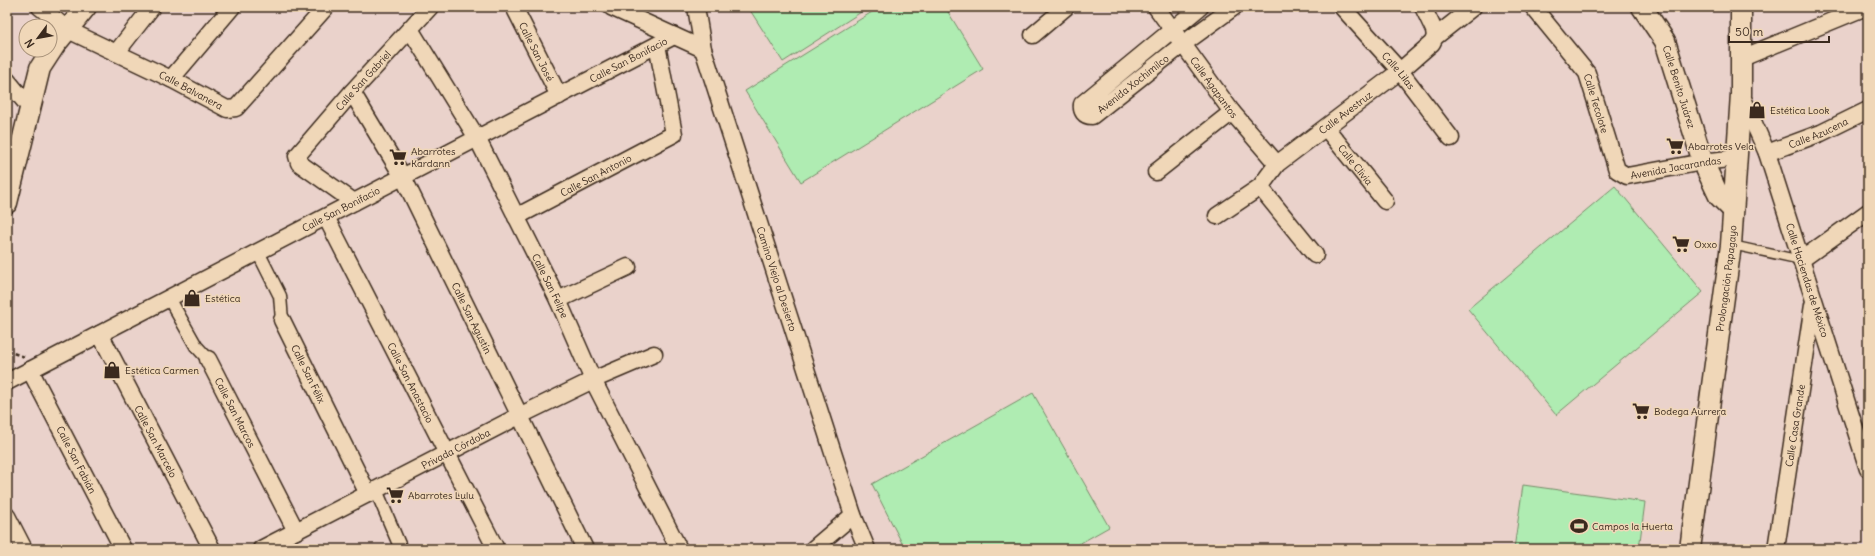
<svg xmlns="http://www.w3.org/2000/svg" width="1875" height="556" font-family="Delius,sans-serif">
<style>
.green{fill:#afecb2;stroke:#758b68}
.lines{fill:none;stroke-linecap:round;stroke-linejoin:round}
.service-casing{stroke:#3b2a1e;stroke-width:11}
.pedestrian-casing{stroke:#3b2a1e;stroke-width:15}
.minor-casing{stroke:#3b2a1e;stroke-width:19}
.tertiary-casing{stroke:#3b2a1e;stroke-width:23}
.path{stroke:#3b2a1e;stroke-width:2.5;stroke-dasharray:4 3;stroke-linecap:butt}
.service{stroke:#f0d7b8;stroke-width:8}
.pedestrian{stroke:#f0d7b8;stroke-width:12}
.minor{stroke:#f0d7b8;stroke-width:16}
.tertiary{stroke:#f0d7b8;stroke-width:20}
.labels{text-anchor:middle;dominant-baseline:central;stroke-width:3;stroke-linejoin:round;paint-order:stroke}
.street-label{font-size:10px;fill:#3b2a1e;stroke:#f0d7b8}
.poi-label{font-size:10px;fill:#3b2a1e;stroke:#f0d7b8;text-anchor:start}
</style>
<rect width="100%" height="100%" fill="#ead2cb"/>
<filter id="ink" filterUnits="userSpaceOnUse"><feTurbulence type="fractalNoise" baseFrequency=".025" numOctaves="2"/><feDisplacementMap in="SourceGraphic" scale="8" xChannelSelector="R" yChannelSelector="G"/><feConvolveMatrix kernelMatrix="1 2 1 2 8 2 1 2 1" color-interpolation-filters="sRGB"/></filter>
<g filter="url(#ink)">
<!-- green -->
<g class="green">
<polygon points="748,7 869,7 783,62"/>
<polygon points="880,7 945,7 983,69 801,182 745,91"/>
<polygon points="1615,186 1703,292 1556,415 1468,309"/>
<polygon points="1033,393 1109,527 1070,549 905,549 872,484"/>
<polygon points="1523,485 1645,502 1639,549 1514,549"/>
</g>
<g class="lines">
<!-- service casing -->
<g class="service-casing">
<polyline id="service" points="1732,245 1801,260"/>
</g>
<!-- pedestrian casing -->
<g class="pedestrian-casing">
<g id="pedestrian">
<polyline points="258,252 280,296 282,320"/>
<polyline points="169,298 196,346 208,359"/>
<polyline points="376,490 401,549"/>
</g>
</g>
<!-- minor casing -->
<g class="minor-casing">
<g id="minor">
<path id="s1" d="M40,7L68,30L171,79L227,109L236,108L326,7"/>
<path id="s2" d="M514,7L559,96"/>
<polyline points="611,7 703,49"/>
<path id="s3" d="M696,7L703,49L853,515L867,549"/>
<path id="s4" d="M1156,7L1232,112L1277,164"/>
<path id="s5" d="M1200,7L1082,104C1081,111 1084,116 1092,116L1183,44L1234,7"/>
<path id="s6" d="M1342,7L1400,71L1451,138"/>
<polyline points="1423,7 1434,30 1435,37"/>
<path id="s7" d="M1533,7L1587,73L1617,170L1627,176L1703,162L1737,158"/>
<path id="s8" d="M410,29L477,138L558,300L593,380L679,549"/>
<polyline points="1033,35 1066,7"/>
<polyline points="116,53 152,7"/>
<polyline points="1742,58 1866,7"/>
<polyline points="171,79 232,7"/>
<polyline points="7,80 31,109"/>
<path id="s9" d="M352,92L403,177L585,549"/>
<path id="s10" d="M1741,94L1767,153L1868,469"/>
<path id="s11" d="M1326,128L1385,201"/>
<path id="s12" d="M1767,153L1821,133L1868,110"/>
<polyline points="1156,172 1232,112"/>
<polyline points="1260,187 1315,255"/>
<path id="s13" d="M354,202L299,163L297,156L352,92L430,7"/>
<path id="s14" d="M1217,216L1260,187L1277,164L1400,71L1432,43L1435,37L1473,7"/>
<path id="s15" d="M326,217L496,549"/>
<path id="s16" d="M516,217L674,134L657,45"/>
<polyline points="1801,260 1868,212"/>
<polyline points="558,300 628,267"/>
<path id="s17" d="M282,320L368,494"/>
<path id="s18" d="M100,334L212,549"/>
<path id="s19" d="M208,359L296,531"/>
<path id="s20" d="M30,370L123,549"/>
<path id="s21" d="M7,382L674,36"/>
<polyline points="7,516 24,549"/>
<path id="s22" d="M261,549L519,416L593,380L654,354"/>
<polyline points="813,549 853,515"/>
<path id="s23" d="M1776,549L1813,305"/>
</g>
</g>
<!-- tertiary casing -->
<g class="tertiary-casing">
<g id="tertiary">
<path id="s24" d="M1642,7L1665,41L1703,162L1719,196L1733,210"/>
<polyline points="7,203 40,68 55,45 86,7"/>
<path id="s25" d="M1690,549L1731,245L1741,94V7"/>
</g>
</g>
<!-- path -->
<polyline class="path" points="7,351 25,357"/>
<!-- service -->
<use href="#service" class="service"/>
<!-- pedestrian -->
<use href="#pedestrian" class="pedestrian"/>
<!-- minor -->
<use href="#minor" class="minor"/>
<!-- tertiary -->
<use href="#tertiary" class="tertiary"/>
</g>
</g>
<!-- icons -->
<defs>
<g id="shop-bare" transform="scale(1.38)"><path d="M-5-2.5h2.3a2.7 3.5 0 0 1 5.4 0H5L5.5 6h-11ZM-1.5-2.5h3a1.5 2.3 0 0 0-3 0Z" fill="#3b2a1e" stroke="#f0d7b8" stroke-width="2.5" paint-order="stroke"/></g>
<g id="supermarket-bare" transform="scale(1.38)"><path d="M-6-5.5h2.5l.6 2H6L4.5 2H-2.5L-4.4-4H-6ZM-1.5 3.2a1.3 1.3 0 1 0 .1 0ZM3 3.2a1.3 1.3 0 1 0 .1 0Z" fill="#3b2a1e" stroke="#f0d7b8" stroke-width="2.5" paint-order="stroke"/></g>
<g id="stadium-bare" transform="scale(1.38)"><path d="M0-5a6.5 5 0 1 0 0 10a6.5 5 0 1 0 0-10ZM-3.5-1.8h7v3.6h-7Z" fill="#3b2a1e" stroke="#f0d7b8" stroke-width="2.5" paint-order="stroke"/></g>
</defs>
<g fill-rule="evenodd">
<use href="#shop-bare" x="1757" y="110"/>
<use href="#supermarket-bare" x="1675" y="146"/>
<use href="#supermarket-bare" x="398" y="157"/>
<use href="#supermarket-bare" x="1681" y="244"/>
<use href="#shop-bare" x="192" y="298"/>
<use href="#shop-bare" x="112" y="370"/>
<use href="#supermarket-bare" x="1641" y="411"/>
<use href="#supermarket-bare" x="395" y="495"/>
<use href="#stadium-bare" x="1579" y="526"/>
</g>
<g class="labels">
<!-- street labels -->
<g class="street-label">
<text stroke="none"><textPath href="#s2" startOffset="50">Calle San José</textPath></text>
<text stroke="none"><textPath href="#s21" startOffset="700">Calle San Bonifacio</textPath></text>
<text stroke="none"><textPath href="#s6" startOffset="85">Calle Lilas</textPath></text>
<text stroke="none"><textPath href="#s13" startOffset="175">Calle San Gabriel</textPath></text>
<text stroke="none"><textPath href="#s5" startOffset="223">Avenida Xochimilco</textPath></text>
<text stroke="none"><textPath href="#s24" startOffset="89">Calle Benito Juárez</textPath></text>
<text stroke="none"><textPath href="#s4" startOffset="99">Calle Agapantos</textPath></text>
<text stroke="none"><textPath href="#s1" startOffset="173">Calle Balvanera</textPath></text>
<text stroke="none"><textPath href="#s7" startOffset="117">Calle Tecolote</textPath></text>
<text stroke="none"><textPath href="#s14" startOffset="166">Calle Avestruz</textPath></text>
<text stroke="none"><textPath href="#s12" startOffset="55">Calle Azucena</textPath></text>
<text stroke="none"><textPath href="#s11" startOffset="47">Calle Clivia</textPath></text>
<text stroke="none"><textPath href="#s7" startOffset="248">Avenida Jacarandas</textPath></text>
<text stroke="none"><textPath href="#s16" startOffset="90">Calle San Antonio</textPath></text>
<text stroke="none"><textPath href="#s21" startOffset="376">Calle San Bonifacio</textPath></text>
<text stroke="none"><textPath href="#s3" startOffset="284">Camino Viejo al Desierto</textPath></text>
<text stroke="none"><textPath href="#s25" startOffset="273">Prolongación Papagayo</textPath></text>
<text stroke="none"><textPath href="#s10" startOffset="198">Calle Haciendas de México</textPath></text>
<text stroke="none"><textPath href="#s8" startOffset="293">Calle San Felipe</textPath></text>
<text stroke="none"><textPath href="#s9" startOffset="256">Calle San Agustín</textPath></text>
<text stroke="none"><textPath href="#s17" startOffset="60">Calle San Félix</textPath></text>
<text stroke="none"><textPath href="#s15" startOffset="186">Calle San Anastacio</textPath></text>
<text stroke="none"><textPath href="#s19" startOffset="60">Calle San Marcos</textPath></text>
<text stroke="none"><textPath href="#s23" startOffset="125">Calle Casa Grande</textPath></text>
<text stroke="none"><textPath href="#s18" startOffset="121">Calle San Marcelo</textPath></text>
<text stroke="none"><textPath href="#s22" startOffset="219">Privada Córdoba</textPath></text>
<text stroke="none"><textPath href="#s20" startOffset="101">Calle San Fabián</textPath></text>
</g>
<!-- poi labels -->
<g class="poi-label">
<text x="1770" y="110">Estética Look</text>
<text x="1688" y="146">Abarrotes Vela</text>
<text x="411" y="151">Abarrotes<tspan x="411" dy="12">Kardann</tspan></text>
<text x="1694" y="244">Oxxo</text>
<text x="205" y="298">Estética</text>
<text x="125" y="370">Estética Carmen</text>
<text x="1654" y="411">Bodega Aurrera</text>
<text x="408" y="495">Abarrotes Lulu</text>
<text x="1592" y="526">Campos la Huerta</text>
</g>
</g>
<!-- margin -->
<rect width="1875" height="556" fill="none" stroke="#f0d7b8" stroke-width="24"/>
<rect x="12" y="12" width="1851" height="532" fill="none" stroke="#3b2a1e" stroke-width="1.5" filter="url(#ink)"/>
<!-- north arrow -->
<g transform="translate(38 38) rotate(238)"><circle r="19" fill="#f0d7b8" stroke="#a8927a"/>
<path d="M0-3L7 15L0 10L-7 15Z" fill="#3b2a1e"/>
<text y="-6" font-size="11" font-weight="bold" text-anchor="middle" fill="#3b2a1e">N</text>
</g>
<!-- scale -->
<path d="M1729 36v6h100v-6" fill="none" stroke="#3b2a1e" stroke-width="2"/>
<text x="1735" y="36" font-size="12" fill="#3b2a1e" stroke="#f0d7b8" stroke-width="3" paint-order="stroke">50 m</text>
</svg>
